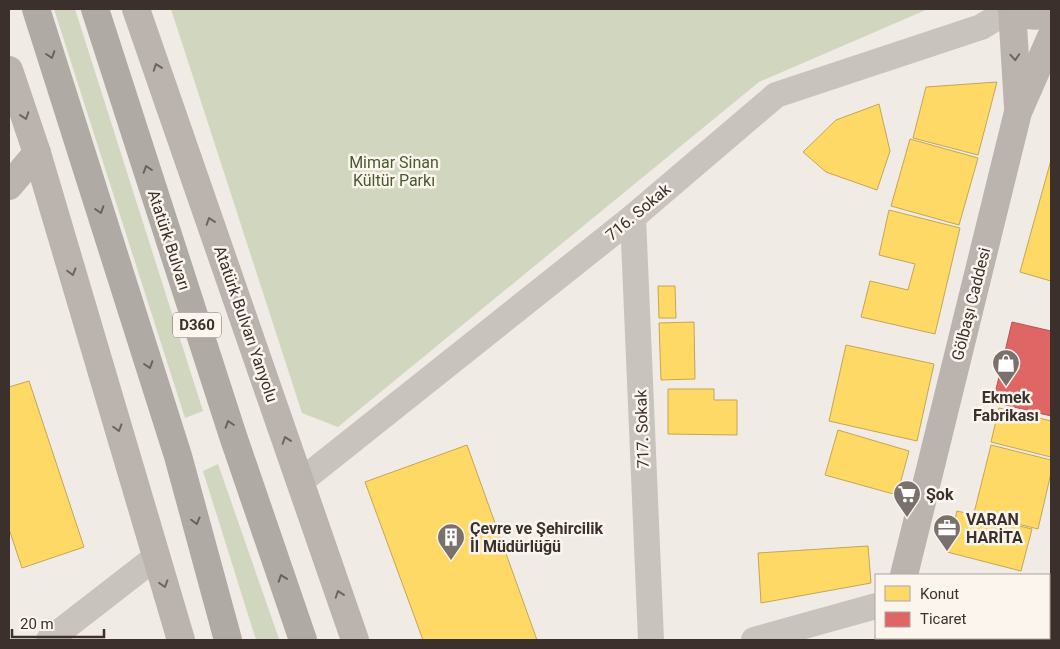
<svg xmlns="http://www.w3.org/2000/svg" width="1060" height="649" font-family="Roboto,sans-serif">
<style>
.green{fill:#d1d6bf}
.homes{fill:#ffd966;stroke:#c4a654}
.shops{fill:#e06666;stroke:#ae5654}
.lines{fill:none;stroke-linecap:round;stroke-linejoin:round}
.street{stroke:#c9c3be;stroke-width:26}
.secondary{stroke:#bab3ae;stroke-width:28}
.highway{stroke:#afaaa4;stroke-width:28}
.oneway{stroke:#69615b}
.oneway2{stroke:#6e645f}
.labels{text-anchor:middle;dominant-baseline:central;stroke-width:5;stroke-linejoin:round;paint-order:stroke}
.shield{fill:#fbf5ee;stroke:#756b66;stroke-width:1}
.shield-label{font-size:15px;font-weight:bold;fill:#3b302b}
.park-label{font-size:16px;fill:#4a5a2e;stroke:#fbf5ee}
.street-label{font-size:16px;fill:#3b302b;stroke:#fbf5ee}
.poi-label{font-size:16px;font-weight:bold;fill:#3b302b;stroke:#fbf5ee;text-anchor:start}
</style>
<rect width="100%" height="100%" fill="#f0ebe5"/>
<!-- green -->
<g class="green">
<polygon points="54,9 75,9 203,411 185,418"/>
<polygon points="171,9 928,9 759,82 338,427 302,413"/>
<polygon points="218,464 279,639 279,640 256,640 203,471"/>
</g>
<!-- homes -->
<g class="homes">
<polygon points="997,82 978,155 913,138 926,87"/>
<polygon points="879,104 890,151 877,190 826,172 803,152 836,120"/>
<polygon points="910,139 978,158 959,225 891,206"/>
<polygon points="1051,160 1051,281 1020,272"/>
<polygon points="889,210 960,228 935,334 861,317 870,281 908,290 915,264 879,255"/>
<polygon points="658,286 675,286 676,318 659,318"/>
<polygon points="694,322 695,379 661,380 659,323"/>
<polygon points="846,345 934,364 917,441 829,421"/>
<polygon points="29,381 84,547 22,568 9,529 9,387"/>
<polygon points="668,389 714,389 714,400 737,400 737,435 668,434"/>
<polygon points="999,408 1051,421 1051,457 991,442"/>
<polygon points="838,430 909,451 897,495 825,475"/>
<polygon points="467,445 537,640 423,640 365,482"/>
<polygon points="991,445 1051,460 1051,473 1038,529 974,513"/>
<polygon points="957,511 1032,529 1021,571 947,552"/>
<polygon points="868,546 871,583 761,603 758,553"/>
<polygon points="927,638 1030,638 1029,640 926,640"/>
</g>
<!-- shops -->
<polygon class="shops" points="1012,322 1051,331 1051,416 993,402"/>
<g class="lines">
<!-- street -->
<g class="street">
<polyline points="633,217 651,640"/>
<polyline points="300,482 633,217 776,95 981,27 1011,9"/>
<polyline points="1049,601 1051,601"/>
<polyline points="49,640 156,557"/>
<polyline points="754,640 876,606"/>
</g>
<!-- secondary -->
<g class="secondary">
<polyline points="136,9 355,640"/>
<polyline points="1012,9 1018,107"/>
<path d="M1013,9C1025,16 1037,18 1051,13"/>
<polyline points="9,70 37,153 181,640"/>
<polyline points="9,186 37,153"/>
<polyline points="904,575 1018,112 1051,37"/>
<polyline points="889,640 890,638"/>
</g>
<!-- highway -->
<g class="highway">
<polyline points="36,9 178,456 228,640"/>
<polyline points="95,9 233,436 303,640"/>
</g>
</g>
<!-- one-way arrows -->
<defs><path id="oneway-chevron" d="M-2-3.5L2.5 0L-2 3.5" fill="none" stroke-width="1.6" stroke-linecap="round" stroke-linejoin="round" transform="scale(1.25)"/></defs>
<g class="oneway">
<use href="#oneway-chevron" transform="translate(51 55) rotate(72)"/>
<use href="#oneway-chevron" transform="translate(147 169) rotate(-108)"/>
<use href="#oneway-chevron" transform="translate(100 210) rotate(72)"/>
<use href="#oneway-chevron" transform="translate(149 365) rotate(72)"/>
<use href="#oneway-chevron" transform="translate(229 424) rotate(-108)"/>
<use href="#oneway-chevron" transform="translate(196 521) rotate(75)"/>
<use href="#oneway-chevron" transform="translate(282 578) rotate(-109)"/>
</g>
<g class="oneway2">
<use href="#oneway-chevron" transform="translate(1015 57) rotate(86)"/>
<use href="#oneway-chevron" transform="translate(157 67) rotate(-109)"/>
<use href="#oneway-chevron" transform="translate(25 116) rotate(71)"/>
<use href="#oneway-chevron" transform="translate(210 221) rotate(-109)"/>
<use href="#oneway-chevron" transform="translate(72 272) rotate(74)"/>
<use href="#oneway-chevron" transform="translate(118 428) rotate(74)"/>
<use href="#oneway-chevron" transform="translate(286 440) rotate(-109)"/>
<use href="#oneway-chevron" transform="translate(164 584) rotate(73)"/>
<use href="#oneway-chevron" transform="translate(339 594) rotate(-109)"/>
</g>
<!-- icons -->
<defs>
<g id="shop-pin" transform="scale(1.4375)"><path d="M0 17L-7.5 6A9.5 9.5 0 1 1 7.5 6Z" fill="#7a716c" stroke="#fbf5ee"/><path d="M-5-2.5h2.3a2.7 3.5 0 0 1 5.4 0H5L5.5 6h-11ZM-1.5-2.5h3a1.5 2.3 0 0 0-3 0Z" fill="#fff"/></g>
<g id="supermarket-pin" transform="scale(1.4375)"><path d="M0 17L-7.5 6A9.5 9.5 0 1 1 7.5 6Z" fill="#7a716c" stroke="#fbf5ee"/><path d="M-6-5.5h2.5l.6 2H6L4.5 2H-2.5L-4.4-4H-6ZM-1.5 3.2a1.3 1.3 0 1 0 .1 0ZM3 3.2a1.3 1.3 0 1 0 .1 0Z" fill="#fff"/></g>
<g id="office-pin" transform="scale(1.4375)"><path d="M0 17L-7.5 6A9.5 9.5 0 1 1 7.5 6Z" fill="#7a716c" stroke="#fbf5ee"/><path d="M-6-3h4V-5.5h4V-3h4V5H-6ZM-1-4.5V-3h2v-1.5ZM-6 0V1H6V0Z" fill="#fff"/></g>
<g id="building-pin" transform="scale(1.4375)"><path d="M0 17L-7.5 6A9.5 9.5 0 1 1 7.5 6Z" fill="#7a716c" stroke="#fbf5ee"/><path d="M-4-6H4V6H1V3H-1V6H-4ZM-2.5-4.3h1.7v1.8h-1.7ZM.8-4.3h1.7v1.8H.8ZM-2.5-1h1.7V.8h-1.7ZM.8-1h1.7V.8H.8Z" fill="#fff"/></g>
</defs>
<g fill-rule="evenodd">
<use href="#shop-pin" x="1006" y="363"/>
<use href="#supermarket-pin" x="907" y="494"/>
<use href="#office-pin" x="947" y="528"/>
<use href="#building-pin" x="451" y="537"/>
</g>
<g class="labels">
<!-- shield labels -->
<rect class="shield" x="173" y="312.5" width="48" height="25" rx="4"/>
<g class="shield-label">
<text x="197" y="325">D360</text>
</g>
<!-- park labels -->
<g class="park-label">
<text x="394" y="162">Mimar Sinan<tspan x="394" dy="18">Kültür Parkı</tspan></text>
</g>
<!-- street labels -->
<g class="street-label">
<text transform="translate(638 212) rotate(-40)">716. Sokak</text>
<text transform="translate(169 240) rotate(72)">Atatürk Bulvarı</text>
<text transform="translate(971 304) rotate(-76)">Gölbaşı Caddesi</text>
<text transform="translate(246 324) rotate(71)">Atatürk Bulvarı Yanyolu</text>
<text transform="translate(642 429) rotate(-92)">717. Sokak</text>
</g>
<!-- poi labels -->
<g class="poi-label">
<text x="1006" y="397" text-anchor="middle">Ekmek<tspan x="1006" dy="18">Fabrikası</tspan></text>
<text x="926" y="494">Şok</text>
<text x="966" y="519">VARAN<tspan x="966" dy="18">HARİTA</tspan></text>
<text x="470" y="528">Çevre ve Şehircilik<tspan x="470" dy="18">İl Müdürlüğü</tspan></text>
</g>
</g>
<!-- border -->
<rect width="1060" height="649" fill="none" stroke="#3b302b" stroke-width="20"/>
<!-- legend -->
<rect x="875" y="574" width="175" height="65" fill="#fbf5ee" stroke="#aea6a0"/>
<rect x="885" y="586" width="25" height="15" fill="#ffd966" stroke="#aea6a0"/>
<text x="920" y="599" font-size="15" fill="#3b302b">Konut</text>
<rect x="885" y="612" width="25" height="15" fill="#e06666" stroke="#aea6a0"/>
<text x="920" y="624" font-size="15" fill="#3b302b">Ticaret</text>
<!-- scale -->
<path d="M12 629v8h92v-8" fill="none" stroke="#3b302b" stroke-width="2.5"/>
<text x="20" y="629" font-size="15" fill="#3b302b" stroke="#fbf5ee" stroke-width="4" paint-order="stroke">20 m</text>
</svg>
